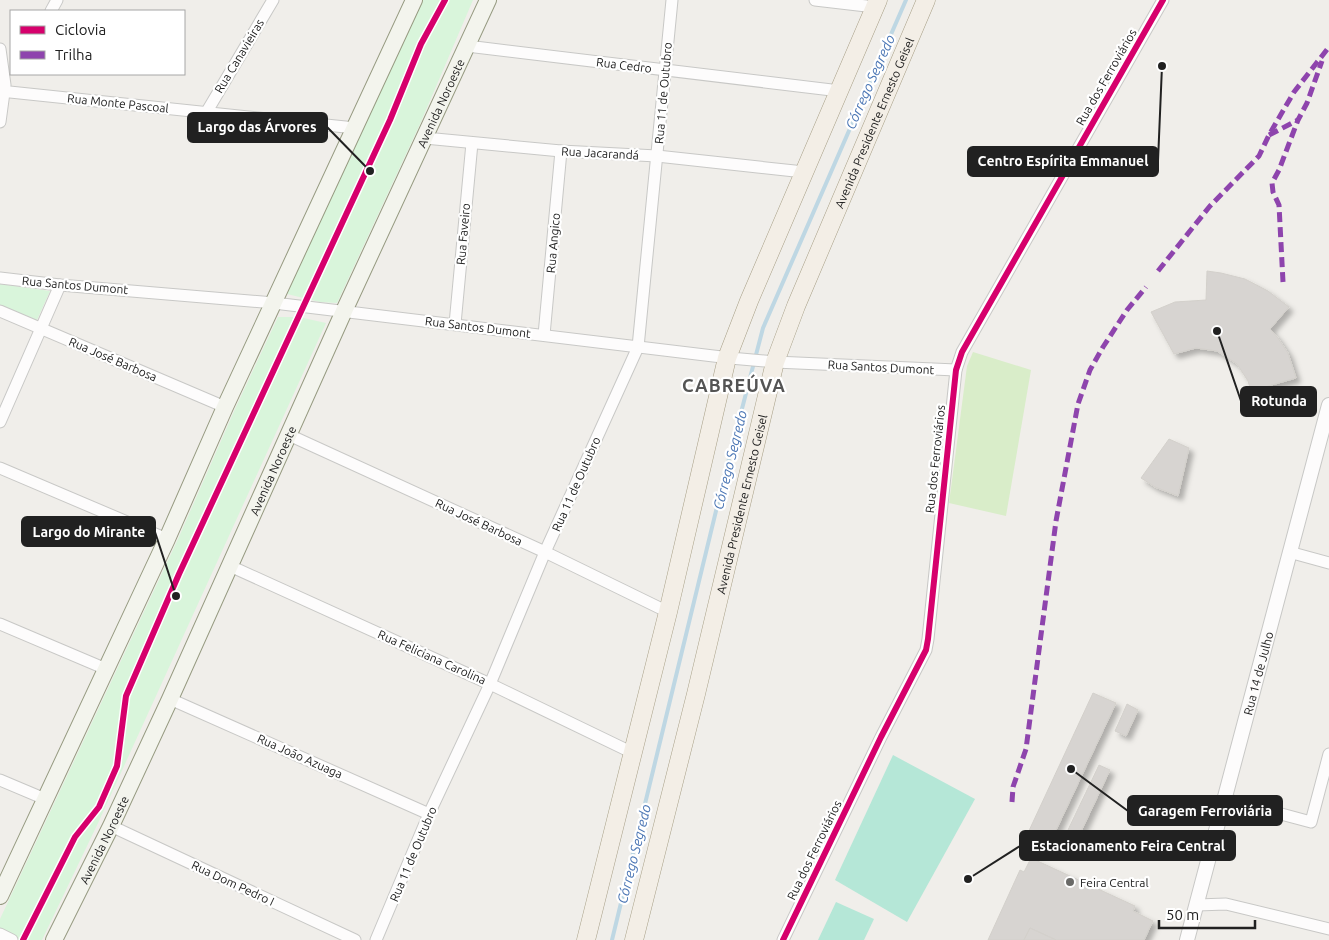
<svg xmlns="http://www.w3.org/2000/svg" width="1329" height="940" font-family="Ubuntu,sans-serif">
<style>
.grass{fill:#d9edc9}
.park{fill:#d9f5db}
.pitch{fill:#b5e7d7}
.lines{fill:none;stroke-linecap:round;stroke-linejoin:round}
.stream{stroke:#bed7e3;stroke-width:4}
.building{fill:#d7d4d1;stroke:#d3d0cb;filter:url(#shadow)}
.minor-casing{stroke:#c8c8c6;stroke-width:13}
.tertiary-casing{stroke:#c8c8c6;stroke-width:16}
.secondary-casing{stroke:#969a81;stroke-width:18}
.primary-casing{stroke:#a79f86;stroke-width:19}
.minor{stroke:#fdfcfc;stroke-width:11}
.tertiary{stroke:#fdfcfc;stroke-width:14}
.secondary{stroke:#f3f4ed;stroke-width:16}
.primary{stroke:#f3eee6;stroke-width:18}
.quiet{stroke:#8e44ad;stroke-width:5;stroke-dasharray:10 5;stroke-linecap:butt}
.cycleway-casing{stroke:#fff;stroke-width:9}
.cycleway{stroke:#d6006c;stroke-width:6}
.poi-dot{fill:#696967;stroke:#fff;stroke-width:2}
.labels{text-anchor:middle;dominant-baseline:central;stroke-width:4.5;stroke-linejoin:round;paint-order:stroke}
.street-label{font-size:12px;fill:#212121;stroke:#fff}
.poi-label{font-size:12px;fill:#212121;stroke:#fff;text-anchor:start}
.water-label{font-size:14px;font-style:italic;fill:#4a75b4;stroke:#fff}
.district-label{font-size:18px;font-weight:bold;letter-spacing:1px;fill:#545454;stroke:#fff}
.leader{fill:none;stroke:#212121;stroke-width:2}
.callout-dot{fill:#212121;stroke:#fff;stroke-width:2}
.callout{fill:#212121;stroke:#212121;stroke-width:2}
.callout-label{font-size:14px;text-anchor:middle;font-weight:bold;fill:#fff}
</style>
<defs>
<filter id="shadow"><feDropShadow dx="4.5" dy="4.5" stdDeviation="2.5" flood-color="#0004"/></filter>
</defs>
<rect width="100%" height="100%" fill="#f0eeea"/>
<!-- grass -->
<polygon class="grass" points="973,352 1031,370 1006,516 949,503 967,366"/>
<!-- park -->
<g class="park">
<polygon points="420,0 473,0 420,124 337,303 320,302 287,294"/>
<polygon points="0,284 50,291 37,320 0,305"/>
<polygon points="278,317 299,317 326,323 99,821 42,940 0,940 0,919 178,539 235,409"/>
</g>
<!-- pitch -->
<g class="pitch">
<polygon points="893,755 975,799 907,922 835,880"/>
<polygon points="836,902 874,919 864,940 818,940"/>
</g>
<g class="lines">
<!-- stream -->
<polyline class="stream" points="612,940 724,478 763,328 906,0"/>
</g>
<!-- building -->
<g class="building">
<polygon points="1207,271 1221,273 1245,279 1268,291 1289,307 1270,329 1278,338 1288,353 1296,378 1251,391 1248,381 1237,364 1217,351 1196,348 1174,354 1151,312 1175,302 1206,300"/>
<polygon points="1169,439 1189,448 1178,496 1155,487 1141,478"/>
<polygon points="1093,693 1116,703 1049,845 1027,835"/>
<polygon points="1127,704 1138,710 1126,736 1115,731"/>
<polygon points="1099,765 1110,770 1077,840 1066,834"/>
<polygon points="1031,858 1135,906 1133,911 1153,921 1144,940 1056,940 1030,928 1024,940 988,940 1020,870 1024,872"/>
<polygon points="1030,928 1056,940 1024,940"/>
</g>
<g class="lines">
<!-- minor casing -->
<g class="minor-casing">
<g id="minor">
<polyline points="815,0 875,7"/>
<polyline points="51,11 57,0"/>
<polyline points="467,46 840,91"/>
<polyline points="0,49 5,85 0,122"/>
<polyline points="0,91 355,128"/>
<polyline points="206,113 273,0"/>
<polyline points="425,138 561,151 657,156 804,172"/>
<polyline points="0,278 60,285 274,303 730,358 775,362 956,370"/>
<polyline points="0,311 225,407"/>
<polyline points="455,324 472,143"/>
<polyline points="544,335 561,151"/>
<polyline points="0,422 60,285"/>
<polyline points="289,435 545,552 668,612"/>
<polyline points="0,468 167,539"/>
<polyline points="1289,552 1329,563"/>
<polyline points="230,566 490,684 633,753"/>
<polyline points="0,624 106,669"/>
<polyline points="170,699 429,814"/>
<polyline points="0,780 45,799"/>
<polyline points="1225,799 1311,822 1329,754"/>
<polyline points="111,826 355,940"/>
<polyline points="1197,905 1226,904 1329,929"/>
<polyline points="0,934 12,940"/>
<polyline points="376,940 429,814 490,684 545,552 638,347 672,0"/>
<polyline points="783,940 881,737 926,650 928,639 956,370 962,352 1163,0"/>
</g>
</g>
<!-- tertiary casing -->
<g class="tertiary-casing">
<g id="tertiary">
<path id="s1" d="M1187,940L1329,405"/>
</g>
</g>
<!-- secondary casing -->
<g class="secondary-casing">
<g id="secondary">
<polyline points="0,896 167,539 225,407 414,0"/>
<path id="s2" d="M54,940L111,826L170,699L344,311L488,0"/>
</g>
</g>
<!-- primary casing -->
<g class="primary-casing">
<g id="primary">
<polyline points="586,940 668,612 727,358 749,301 878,0"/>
<path id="s3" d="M634,940L696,694L775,362L796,306L926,0"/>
</g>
</g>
<!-- minor -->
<use href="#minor" class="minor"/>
<!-- tertiary -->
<use href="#tertiary" class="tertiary"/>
<!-- secondary -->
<use href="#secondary" class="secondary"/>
<!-- primary -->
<use href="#primary" class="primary"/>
<!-- quiet -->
<g class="quiet">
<polyline points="1269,135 1298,120"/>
<polyline points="1158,271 1210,206 1259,156 1269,135 1294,92 1329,47"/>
<polyline points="1283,282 1279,205 1273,192 1272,183 1279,170 1298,120 1307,103 1322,61"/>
<polyline points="1012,802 1013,787 1026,749 1056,521 1078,404 1090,370 1103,347 1127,310 1146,287"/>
</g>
<!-- cycleway casing -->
<g class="cycleway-casing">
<g id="cycleway">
<polyline points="23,940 75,837 99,807 117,766 126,696 179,574 390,120 421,44 445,0"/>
<polyline points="783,940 881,737 926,650 928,639 956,370 962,352 1163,0"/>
</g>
</g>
<!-- cycleway -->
<use href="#cycleway" class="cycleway"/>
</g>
<!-- markers -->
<circle class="poi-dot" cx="1070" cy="882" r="5"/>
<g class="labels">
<!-- street labels -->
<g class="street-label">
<text transform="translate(239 56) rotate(-59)">Rua Canavieiras</text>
<text transform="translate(624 65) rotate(7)">Rua Cedro</text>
<text transform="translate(1106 77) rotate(-60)">Rua dos Ferroviários</text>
<text transform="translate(663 93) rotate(-85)">Rua 11 de Outubro</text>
<text transform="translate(118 103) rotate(6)">Rua Monte Pascoal</text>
<text stroke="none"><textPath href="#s2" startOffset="922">Avenida Noroeste</textPath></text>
<text stroke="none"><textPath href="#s3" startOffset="854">Avenida Presidente Ernesto Geisel</textPath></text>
<text transform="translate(600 153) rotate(3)">Rua Jacarandá</text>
<text transform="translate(463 234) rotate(-85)">Rua Faveiro</text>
<text transform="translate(553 243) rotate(-85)">Rua Angico</text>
<text transform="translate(75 285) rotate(5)">Rua Santos Dumont</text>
<text transform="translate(478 327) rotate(7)">Rua Santos Dumont</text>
<text transform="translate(113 359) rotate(23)">Rua José Barbosa</text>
<text transform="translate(881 367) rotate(3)">Rua Santos Dumont</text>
<text transform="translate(935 459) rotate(-84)">Rua dos Ferroviários</text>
<text stroke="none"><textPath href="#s2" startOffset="518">Avenida Noroeste</textPath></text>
<text transform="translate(576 484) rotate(-66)">Rua 11 de Outubro</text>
<text stroke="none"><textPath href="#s3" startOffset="449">Avenida Presidente Ernesto Geisel</textPath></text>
<text transform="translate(479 522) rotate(25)">Rua José Barbosa</text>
<text transform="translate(432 657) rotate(24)">Rua Feliciana Carolina</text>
<text stroke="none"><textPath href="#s1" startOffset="276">Rua 14 de Julho</textPath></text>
<text transform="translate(300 756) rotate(24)">Rua João Azuaga</text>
<text stroke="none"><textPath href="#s2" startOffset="112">Avenida Noroeste</textPath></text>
<text transform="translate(814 850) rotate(-64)">Rua dos Ferroviários</text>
<text transform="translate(413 854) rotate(-67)">Rua 11 de Outubro</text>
<text transform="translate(233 883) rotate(25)">Rua Dom Pedro I</text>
</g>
<!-- poi labels -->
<g class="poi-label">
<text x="1080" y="882">Feira Central</text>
</g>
<!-- water labels -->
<g class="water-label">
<text transform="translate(870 82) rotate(-66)">Córrego Segredo</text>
<text transform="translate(730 460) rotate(-76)">Córrego Segredo</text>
<text transform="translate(634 854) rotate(-76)">Córrego Segredo</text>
</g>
<!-- district labels -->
<g class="district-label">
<text x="734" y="385">CABREÚVA</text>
</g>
</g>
<!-- callouts -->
<path class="leader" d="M370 171L327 127M1162 66L1158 161M1217 331L1241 401M176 596L155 532M1071 769L1128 811M968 879L1020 846"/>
<g class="callout-dot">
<circle cx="370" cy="171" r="5"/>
<circle cx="1162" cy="66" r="5"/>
<circle cx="1217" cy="331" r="5"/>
<circle cx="176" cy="596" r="5"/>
<circle cx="1071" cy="769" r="5"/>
<circle cx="968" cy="879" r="5"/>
</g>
<g class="callout">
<rect x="188" y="113" width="139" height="29" rx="5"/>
<rect x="968" y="147" width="190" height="29" rx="5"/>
<rect x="1241" y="387" width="75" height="29" rx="5"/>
<rect x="22" y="517" width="133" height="29" rx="5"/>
<rect x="1128" y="796" width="154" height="29" rx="5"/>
<rect x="1020" y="831" width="215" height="29" rx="5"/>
</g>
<g class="callout-label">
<text x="257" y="132">Largo das Árvores</text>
<text x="1063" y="166">Centro Espírita Emmanuel</text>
<text x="1279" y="406">Rotunda</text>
<text x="89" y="537">Largo do Mirante</text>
<text x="1205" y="816">Garagem Ferroviária</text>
<text x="1128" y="851">Estacionamento Feira Central</text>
</g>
<!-- legend -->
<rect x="10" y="10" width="175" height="65" fill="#ffffff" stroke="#a6a6a6"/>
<rect x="20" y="26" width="25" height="8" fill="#d6006c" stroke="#a6a6a6"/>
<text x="55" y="35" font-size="15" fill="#212121">Ciclovia</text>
<rect x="20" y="51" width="25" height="8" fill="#8e44ad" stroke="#a6a6a6"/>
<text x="55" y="60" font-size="15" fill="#212121">Trilha</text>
<!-- scale -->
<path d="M1159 920v8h96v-8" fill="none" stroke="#212121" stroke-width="2.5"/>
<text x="1166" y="920" font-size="15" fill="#212121" stroke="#ffffff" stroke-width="4" paint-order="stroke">50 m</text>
</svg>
